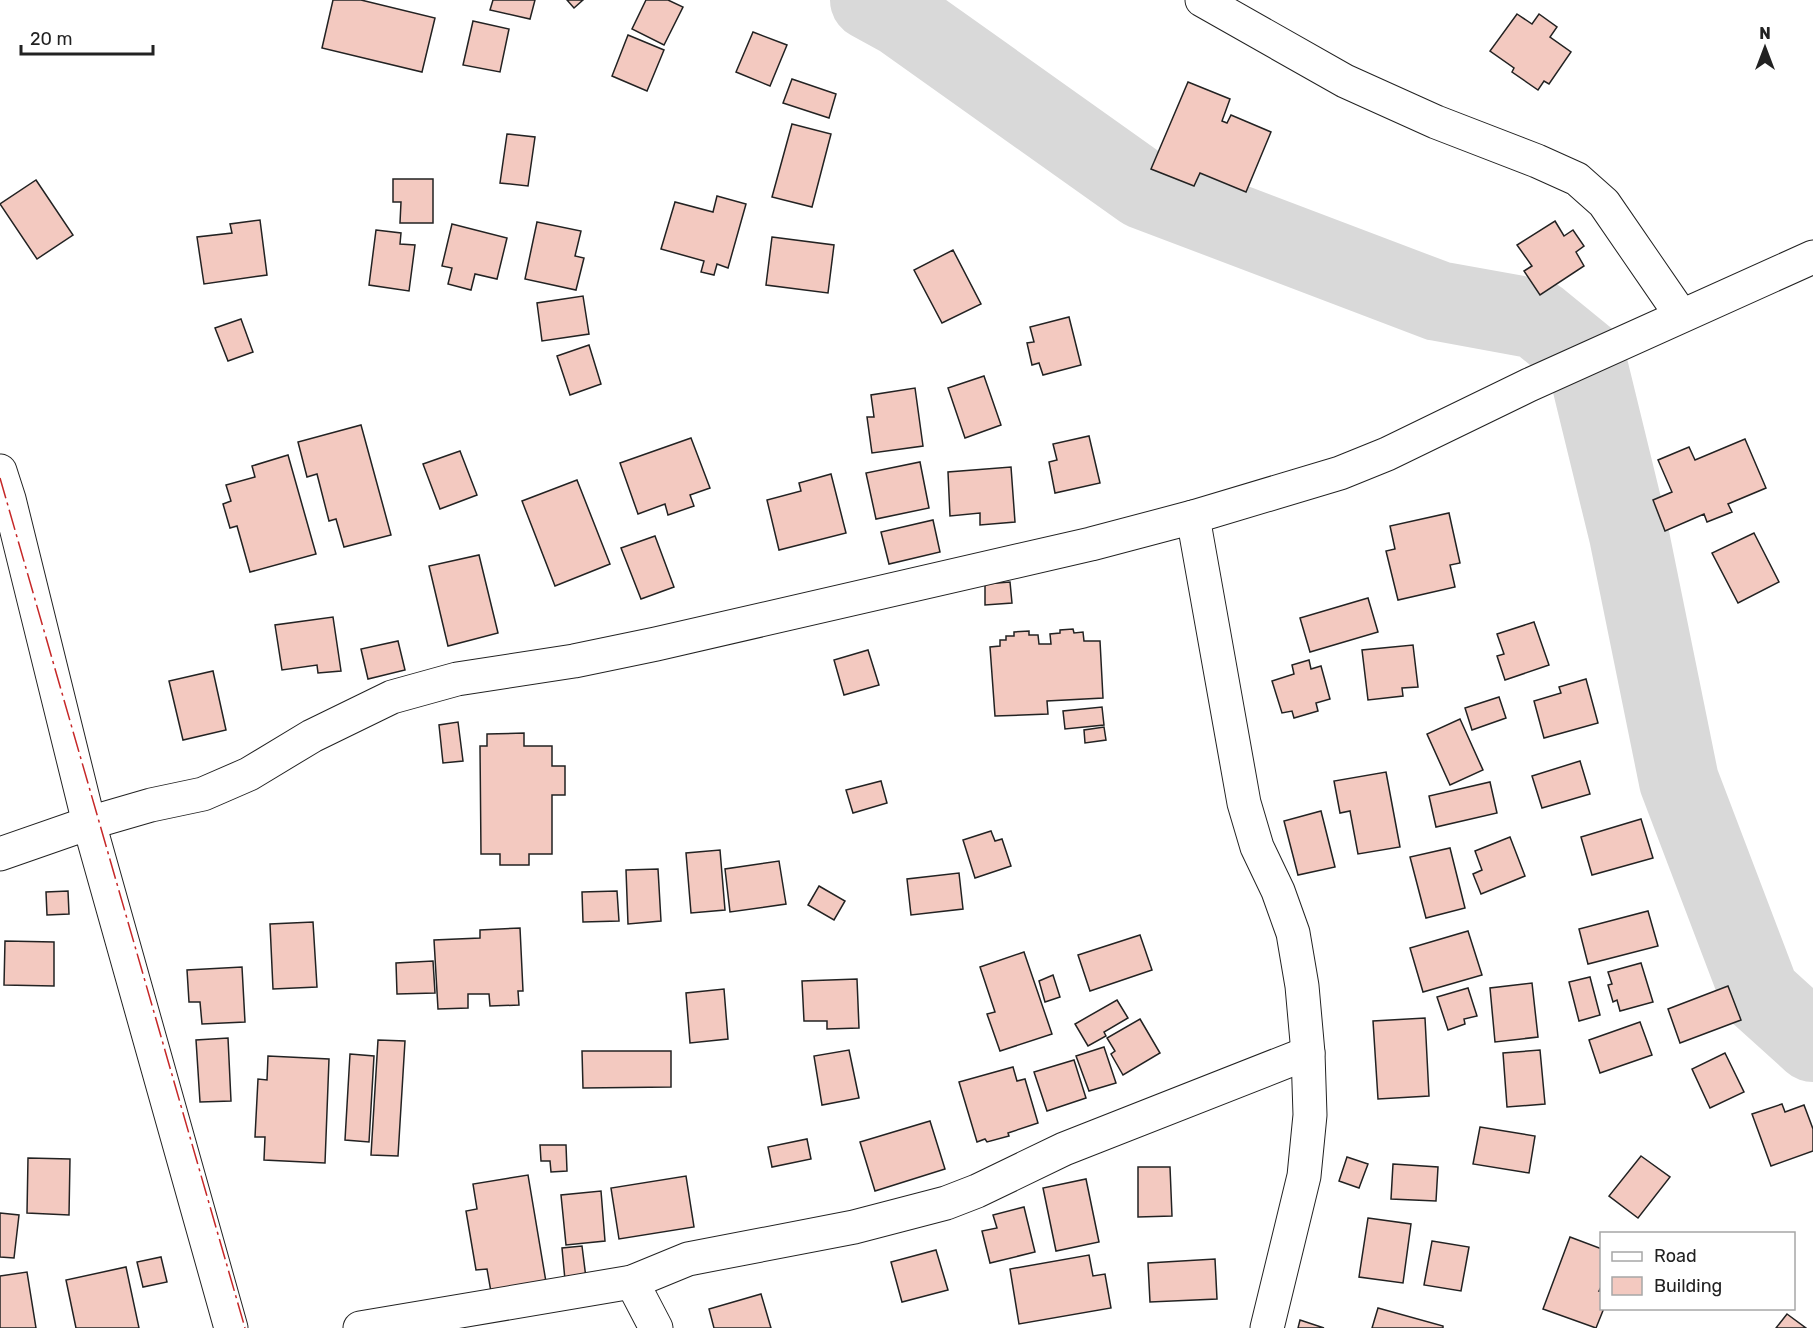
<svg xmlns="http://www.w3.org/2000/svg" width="1813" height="1328" font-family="Rubik,sans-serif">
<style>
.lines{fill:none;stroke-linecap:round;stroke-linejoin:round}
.river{stroke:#d9d9d9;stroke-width:80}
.building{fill:#f3c9c0;stroke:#222;stroke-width:1.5}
.minor-casing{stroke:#222;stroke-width:35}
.tertiary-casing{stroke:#222;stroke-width:35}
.minor{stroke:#fff;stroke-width:33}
.tertiary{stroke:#fff;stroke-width:33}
.power{stroke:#c62828;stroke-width:1.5;stroke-dasharray:21 4.5 3 4.5;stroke-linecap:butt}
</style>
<rect width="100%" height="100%" fill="#fff"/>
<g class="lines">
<!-- river -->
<polyline class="river" points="870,0 901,17 1143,189 1438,301 1537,319 1586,359 1629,535 1679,781 1760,994 1813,1042"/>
</g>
<!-- building -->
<g class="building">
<polygon points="333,0 361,0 435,18 422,72 322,48"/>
<polygon points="493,0 535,0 530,19 490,10"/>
<polygon points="567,0 583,0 574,8"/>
<polygon points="646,0 668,0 683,7 664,45 632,29"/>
<polygon points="1517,14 1532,24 1539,14 1557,27 1550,37 1571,52 1549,84 1544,81 1538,90 1512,72 1514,68 1490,51"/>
<polygon points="473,21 509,29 500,72 463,65"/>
<polygon points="753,32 787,45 770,86 736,72"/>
<polygon points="628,35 664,50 647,91 612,76"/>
<polygon points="792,79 836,94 829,118 783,103"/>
<polygon points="1188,82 1230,99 1222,121 1227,123 1231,115 1271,132 1246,192 1200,173 1194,186 1151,169"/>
<polygon points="792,124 831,134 812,207 772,197"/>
<polygon points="507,134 535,137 528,186 500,183"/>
<polygon points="393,179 433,179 433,223 400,223 401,202 393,202"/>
<polygon points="36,180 73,235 37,259 0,204"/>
<polygon points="717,196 746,204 728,268 717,264 714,275 701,272 704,261 661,249 675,202 713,212"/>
<polygon points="260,220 267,275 204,284 197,237 232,233 230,224"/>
<polygon points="1555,221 1564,236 1573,230 1584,246 1576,252 1584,266 1540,295 1524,271 1532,266 1517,245"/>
<polygon points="537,222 581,231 575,256 584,258 576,290 525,279"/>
<polygon points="452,224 507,238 497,279 475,274 471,290 448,284 452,268 442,266"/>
<polygon points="376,230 401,233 400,244 415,245 409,291 369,285"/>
<polygon points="772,237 834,245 828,293 766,285"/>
<polygon points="953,250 981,304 942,323 914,270"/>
<polygon points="583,296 589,334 542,341 537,303"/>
<polygon points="1069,317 1081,365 1043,375 1039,363 1032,365 1027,343 1034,342 1030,327"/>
<polygon points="241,319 253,352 228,361 215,328"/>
<polygon points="589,345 601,384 570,395 557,356"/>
<polygon points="984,376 1001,425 965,438 948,388"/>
<polygon points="915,388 923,446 872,453 867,417 874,417 871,395"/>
<polygon points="361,425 391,535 344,547 336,519 329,521 317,474 307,477 298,442"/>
<polygon points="1089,436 1100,483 1055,493 1049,462 1057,460 1053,444"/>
<polygon points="691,438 710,488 690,495 694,506 668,515 665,504 638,514 620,463"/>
<polygon points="1745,439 1766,488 1728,504 1732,512 1707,522 1704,514 1665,531 1653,500 1672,492 1658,460 1689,447 1695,460"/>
<polygon points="460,451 477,495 440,509 423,464"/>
<polygon points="288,455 316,554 250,572 237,526 230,528 223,504 231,501 226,485 255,477 252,466"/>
<polygon points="920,462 929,508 876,519 866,473"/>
<polygon points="1011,467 1015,522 980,525 980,513 950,516 948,472"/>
<polygon points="831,474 846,533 779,550 767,500 801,491 799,483"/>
<polygon points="577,480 610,564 555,586 522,501"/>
<polygon points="1449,513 1460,563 1450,565 1455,587 1398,600 1386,551 1395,549 1390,526"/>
<polygon points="933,520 940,552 889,564 881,532"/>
<polygon points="1754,533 1779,582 1738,603 1712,553"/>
<polygon points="655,536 674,587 641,599 621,548"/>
<polygon points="479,555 498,633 448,646 429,566"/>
<polygon points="1010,582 1012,603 985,605 985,584"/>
<polygon points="1368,598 1378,632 1310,652 1300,618"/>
<polygon points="333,617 341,671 318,673 317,665 282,670 275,625"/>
<polygon points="1534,622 1549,665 1505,680 1497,656 1504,654 1497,634"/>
<polygon points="1073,629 1074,633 1083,632 1084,641 1100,641 1103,698 1047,701 1048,714 995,716 990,647 1000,646 1000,640 1006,640 1006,636 1014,636 1014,632 1029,631 1029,635 1038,635 1039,644 1051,644 1050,634 1060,633 1060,630"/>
<polygon points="398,641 405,670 368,679 361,649"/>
<polygon points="1413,645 1418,687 1402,688 1403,696 1368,700 1362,650"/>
<polygon points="868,650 879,685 844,695 834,660"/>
<polygon points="1309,660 1311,669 1321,666 1330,699 1316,703 1318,711 1294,718 1292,711 1282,713 1272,681 1294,674 1292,665"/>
<polygon points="213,671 226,730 183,740 169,681"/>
<polygon points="1586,679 1598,723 1544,738 1534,701 1561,693 1559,687"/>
<polygon points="1499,697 1506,718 1472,730 1465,708"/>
<polygon points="1102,707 1104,725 1065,729 1063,711"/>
<polygon points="1460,719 1483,770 1450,785 1427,734"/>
<polygon points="458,722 463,761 443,763 439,725"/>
<polygon points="1104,727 1106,740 1085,743 1084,730"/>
<polygon points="524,733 524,746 552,746 552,766 565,766 565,795 552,795 552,854 529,854 529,865 500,865 500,854 481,854 480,746 487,746 487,734"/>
<polygon points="1580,761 1590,794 1542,808 1532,776"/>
<polygon points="1386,772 1400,847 1358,854 1350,811 1340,813 1334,781"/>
<polygon points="881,781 887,803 853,813 846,790"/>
<polygon points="1490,782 1497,813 1436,827 1429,796"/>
<polygon points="1321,811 1335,867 1298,875 1284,821"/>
<polygon points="1641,819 1653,858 1592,875 1581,837"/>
<polygon points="991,831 995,841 1002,839 1011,866 975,878 963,840"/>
<polygon points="1510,837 1525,876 1481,894 1473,874 1482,870 1475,851"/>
<polygon points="1450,848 1465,908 1426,918 1410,857"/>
<polygon points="720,850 725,910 691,913 686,853"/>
<polygon points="779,861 786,904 730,912 725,869"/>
<polygon points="658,869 661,921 628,924 626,870"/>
<polygon points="959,873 963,909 911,915 907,879"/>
<polygon points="819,886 845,901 834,920 808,905"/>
<polygon points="68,891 69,914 47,915 46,892"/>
<polygon points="617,891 619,921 583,922 582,892"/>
<polygon points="1648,911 1658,946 1588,964 1579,929"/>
<polygon points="313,922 317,987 273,989 270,924"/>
<polygon points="520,928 523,991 518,991 519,1005 490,1006 489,994 468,994 468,1008 438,1009 434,940 480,938 480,930"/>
<polygon points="1468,931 1482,975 1423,992 1410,948"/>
<polygon points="1140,935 1152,970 1090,991 1078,955"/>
<polygon points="5,941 54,942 54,986 4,985"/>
<polygon points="1024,952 1052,1034 1000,1051 987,1014 995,1012 980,967"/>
<polygon points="433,961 435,993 397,994 396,963"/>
<polygon points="1641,963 1653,1002 1620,1011 1617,1000 1613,1002 1608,985 1612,984 1608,972"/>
<polygon points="242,967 245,1022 202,1024 200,1002 189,1002 187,970"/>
<polygon points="1053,975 1060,997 1045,1002 1039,981"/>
<polygon points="1590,977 1600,1015 1579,1021 1569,982"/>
<polygon points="857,979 859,1028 827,1029 827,1021 804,1021 802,981"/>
<polygon points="1532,983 1538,1037 1495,1042 1490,988"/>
<polygon points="1728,986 1741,1020 1680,1043 1668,1009"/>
<polygon points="1468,988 1477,1016 1464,1019 1465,1024 1448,1030 1437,997"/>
<polygon points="724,989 728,1039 690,1043 686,993"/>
<polygon points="1117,1000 1128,1018 1104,1032 1106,1036 1088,1046 1075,1024"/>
<polygon points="1425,1018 1429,1096 1378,1099 1373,1021"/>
<polygon points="1140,1019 1160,1053 1123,1075 1111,1054 1115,1051 1107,1038"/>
<polygon points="1640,1022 1652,1055 1600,1073 1589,1040"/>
<polygon points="228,1038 231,1101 200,1102 196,1040"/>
<polygon points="378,1040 405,1041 398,1156 371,1155"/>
<polygon points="1104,1047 1116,1083 1089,1091 1076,1056"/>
<polygon points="849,1050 859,1098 822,1105 814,1056"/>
<polygon points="1540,1050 1545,1104 1507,1107 1503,1053"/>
<polygon points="582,1051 671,1051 671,1087 583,1088"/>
<polygon points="1725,1053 1744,1092 1710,1108 1692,1069"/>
<polygon points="350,1054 374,1056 369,1142 345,1140"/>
<polygon points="268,1056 329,1059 325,1163 264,1160 265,1137 255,1137 258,1079 267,1080"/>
<polygon points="1074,1060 1086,1098 1047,1111 1034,1072"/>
<polygon points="1013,1067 1017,1081 1025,1079 1038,1123 1008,1133 1009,1136 987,1142 985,1139 977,1142 959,1082"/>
<polygon points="1782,1104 1785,1112 1804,1105 1813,1129 1813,1151 1771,1166 1752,1114"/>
<polygon points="930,1121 945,1169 875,1191 860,1142"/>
<polygon points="1480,1127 1535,1136 1529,1173 1473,1164"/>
<polygon points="807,1139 811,1159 772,1167 768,1147"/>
<polygon points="540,1145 566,1145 567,1171 551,1172 550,1161 541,1161"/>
<polygon points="1641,1156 1670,1177 1638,1218 1609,1196"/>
<polygon points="1347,1157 1368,1164 1359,1188 1339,1181"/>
<polygon points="28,1158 70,1159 69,1215 27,1213"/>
<polygon points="1393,1164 1438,1167 1436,1201 1391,1199"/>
<polygon points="1138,1167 1170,1167 1172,1216 1138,1217"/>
<polygon points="528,1175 546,1282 491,1292 487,1269 476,1270 466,1211 477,1209 473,1184"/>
<polygon points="686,1176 694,1227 619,1239 611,1188"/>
<polygon points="1086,1179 1099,1242 1056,1251 1043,1188"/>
<polygon points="601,1191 605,1241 566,1245 561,1195"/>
<polygon points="1024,1207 1035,1252 990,1263 982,1231 997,1228 993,1215"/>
<polygon points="0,1213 19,1215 14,1258 0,1257"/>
<polygon points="1368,1218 1411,1224 1403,1283 1359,1277"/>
<polygon points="1570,1237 1602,1249 1602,1285 1599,1291 1602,1291 1602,1308 1604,1308 1596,1328 1543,1309"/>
<polygon points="1432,1241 1469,1247 1461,1291 1424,1285"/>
<polygon points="582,1246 586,1278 565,1280 562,1248"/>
<polygon points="936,1250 948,1290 902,1302 891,1262"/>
<polygon points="1089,1255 1093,1276 1105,1274 1111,1308 1019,1324 1010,1269"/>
<polygon points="161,1257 167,1282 143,1287 137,1262"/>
<polygon points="1215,1259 1217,1299 1150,1302 1148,1263"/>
<polygon points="126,1267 139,1328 76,1328 66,1280"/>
<polygon points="27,1272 36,1328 0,1328 0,1276"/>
<polygon points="761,1294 771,1328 714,1328 709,1309"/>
<polygon points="1378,1308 1443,1326 1443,1328 1372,1328"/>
<polygon points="1787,1314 1806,1328 1776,1328"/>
<polygon points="1300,1320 1324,1328 1298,1328"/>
</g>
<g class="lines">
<!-- minor casing -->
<g class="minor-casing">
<g id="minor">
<polyline points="1202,0 1345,81 1436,122 1537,161 1577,179 1604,203 1681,315"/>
<polyline points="0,471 9,499 89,823 151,805 203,794 249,774 312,736 392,697 457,679 574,661 656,644 1091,544 1193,517 1340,473 1387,454 1529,385 1813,257"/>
<polyline points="1193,517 1244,803 1257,847 1278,891 1293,933 1302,986 1308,1053 1310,1115 1304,1176 1267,1328"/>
<polyline points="632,1282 656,1328"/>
<polyline points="360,1328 632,1282 688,1259 854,1227 946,1203 977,1191 1064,1149 1308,1053"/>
</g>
</g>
<!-- tertiary casing -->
<g class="tertiary-casing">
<polyline id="tertiary" points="0,854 89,823 231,1328"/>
</g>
<!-- minor -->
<use href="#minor" class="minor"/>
<!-- tertiary -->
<use href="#tertiary" class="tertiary"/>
<!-- power -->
<polyline class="power" points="0,478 245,1328"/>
</g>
<!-- legend -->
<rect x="1600" y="1232" width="195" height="78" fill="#ffffff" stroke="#a7a7a7" stroke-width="1.5"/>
<rect x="1612" y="1252" width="30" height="9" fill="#ffffff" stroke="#a7a7a7" stroke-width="1.5"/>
<text x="1654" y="1262" font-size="18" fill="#222222">Road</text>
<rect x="1612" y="1277" width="30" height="18" fill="#f3c9c0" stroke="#a7a7a7" stroke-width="1.5"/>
<text x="1654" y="1292" font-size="18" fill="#222222">Building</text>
<!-- north arrow -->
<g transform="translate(1765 48)" stroke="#ffffff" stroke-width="4.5" paint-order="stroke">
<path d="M0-4.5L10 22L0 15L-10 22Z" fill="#222222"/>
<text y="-9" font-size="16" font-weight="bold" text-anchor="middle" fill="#222222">N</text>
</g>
<!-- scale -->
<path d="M21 45v9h132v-9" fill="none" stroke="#222222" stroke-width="3"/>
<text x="30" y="45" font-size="18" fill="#222222" stroke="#ffffff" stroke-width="4.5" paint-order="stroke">20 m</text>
</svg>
